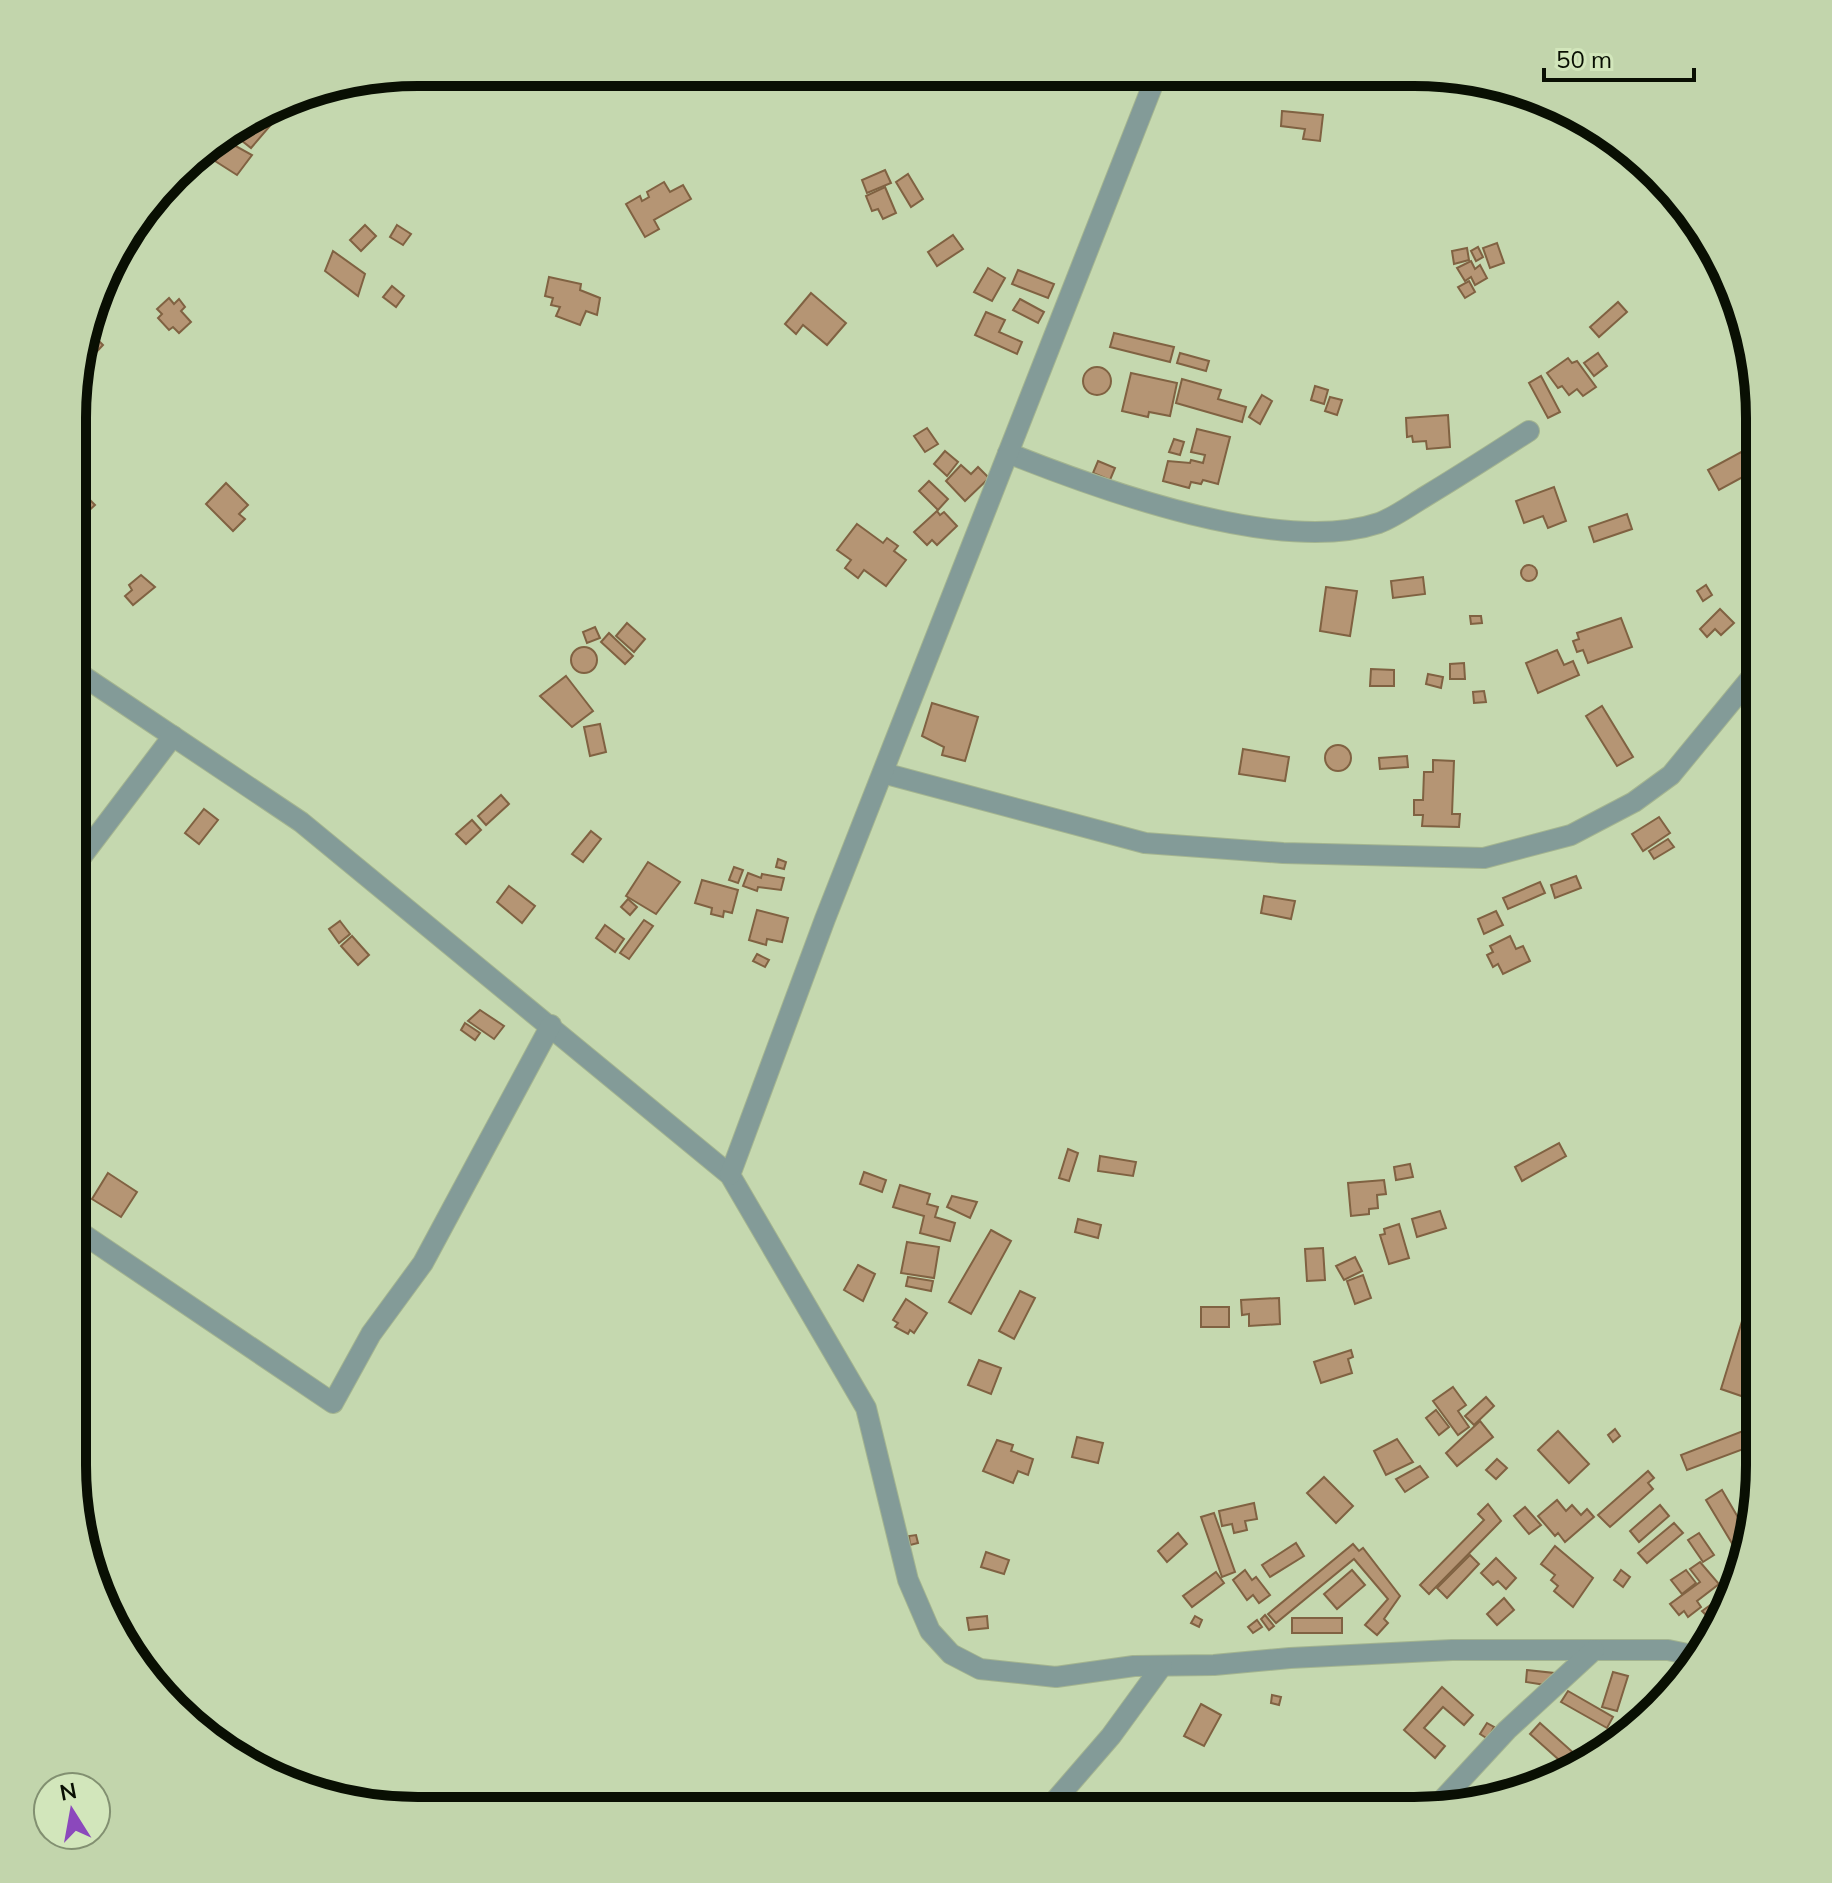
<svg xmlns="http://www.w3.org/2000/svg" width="1832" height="1883" font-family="Mulish,sans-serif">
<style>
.building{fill:#b59574;stroke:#806242;stroke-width:2}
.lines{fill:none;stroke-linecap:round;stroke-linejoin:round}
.minor-casing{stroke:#a3b490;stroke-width:22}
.minor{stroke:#839b98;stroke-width:20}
.rim{fill:none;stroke:#090f03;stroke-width:10}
</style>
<rect width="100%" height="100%" fill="#c5d8af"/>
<!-- building -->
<g class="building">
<polygon points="293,99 251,148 232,133 293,98"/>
<polygon points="1282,111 1323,115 1320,141 1303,139 1305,129 1281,126"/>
<polygon points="223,139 252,155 237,175 201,152"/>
<polygon points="885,170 891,183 867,193 862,180"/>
<polygon points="908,174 923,199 911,207 896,182"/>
<polygon points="664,182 670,192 683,185 691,199 654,220 659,229 645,237 626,204 640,196 642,201 649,197 647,192"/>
<polygon points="885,187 896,213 883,219 878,209 872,211 866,196"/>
<polygon points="365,225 376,236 361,251 350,240"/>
<polygon points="397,225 411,234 403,245 390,237"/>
<polygon points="953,235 963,249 937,266 928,252"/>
<polygon points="124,238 135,245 120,257 115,254"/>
<polygon points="1497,243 1504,263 1490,268 1483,248"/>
<polygon points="1478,247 1483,257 1476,261 1471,251"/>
<polygon points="1467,248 1469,260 1454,264 1452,251"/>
<polygon points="333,251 365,274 358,296 325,271"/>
<polygon points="1471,261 1475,269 1480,265 1487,278 1475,285 1471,277 1465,281 1457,268"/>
<polygon points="988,268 1005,278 992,301 974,292"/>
<polygon points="109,270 116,277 101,290"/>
<polygon points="1018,270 1054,284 1048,298 1012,284"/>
<polygon points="549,277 581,284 580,290 600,298 597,315 586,311 580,325 556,316 560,307 551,305 553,298 545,296"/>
<polygon points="1469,281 1475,292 1465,298 1458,287"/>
<polygon points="392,286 404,296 396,307 383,297"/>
<polygon points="811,293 846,323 827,345 803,325 796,334 785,324"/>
<polygon points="169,298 174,304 179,299 185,307 181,311 191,322 179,333 173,327 169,330 158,318 162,314 157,309"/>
<polygon points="1020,299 1044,312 1038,323 1013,310"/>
<polygon points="1618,302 1627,312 1599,337 1590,327"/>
<polygon points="986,312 1005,320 999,332 1022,342 1017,354 975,335"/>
<polygon points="87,329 103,345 86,363 79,357 79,351"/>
<polygon points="1114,333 1174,347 1170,362 1110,347"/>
<polygon points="1180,353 1209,361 1206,371 1177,363"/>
<polygon points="1598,353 1607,366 1594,376 1584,363"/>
<polygon points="1568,358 1572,363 1577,361 1596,387 1583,396 1577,389 1569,395 1562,386 1558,388 1547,373"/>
<circle cx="1097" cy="381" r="14"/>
<polygon points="1131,373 1177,383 1170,416 1149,412 1148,417 1122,411"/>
<polygon points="1541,376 1560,412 1548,418 1529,383"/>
<polygon points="1182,379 1221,390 1218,399 1246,407 1242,422 1176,403"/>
<polygon points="1315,386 1328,390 1324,404 1311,400"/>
<polygon points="1262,395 1272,401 1260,424 1249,417"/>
<polygon points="1330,397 1342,400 1337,415 1325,411"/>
<polygon points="1448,415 1450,447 1427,449 1426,441 1413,442 1412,436 1407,437 1406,418"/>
<polygon points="927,428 938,444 925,452 914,436"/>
<polygon points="1197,429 1230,437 1218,484 1203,480 1201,484 1191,482 1189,488 1163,481 1168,461 1190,463 1191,460 1203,463 1205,455 1191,452"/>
<polygon points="1174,439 1184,442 1180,455 1169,452"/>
<polygon points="945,451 958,462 947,476 934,464"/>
<polygon points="1741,452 1752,472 1719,490 1708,470"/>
<polygon points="1098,461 1115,468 1110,480 1093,473"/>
<polygon points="961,465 971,474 978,467 989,478 965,501 946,481"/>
<polygon points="929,481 948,499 938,510 919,491"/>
<polygon points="226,483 248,505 239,514 245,519 233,531 206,504"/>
<polygon points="1554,487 1566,521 1548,528 1543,516 1524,523 1516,501"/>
<polygon points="85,495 95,505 84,515 78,509 78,502"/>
<polygon points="937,511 940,515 944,512 957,526 937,545 932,540 927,545 914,532"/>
<polygon points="1627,514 1632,529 1594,542 1589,527"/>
<polygon points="857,524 883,543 887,538 898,546 894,551 906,560 886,586 864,570 858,578 845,568 851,560 837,550"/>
<circle cx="1529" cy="573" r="8"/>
<polygon points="141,575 155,587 133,605 125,596 132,590 129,585"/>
<polygon points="1423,577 1425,594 1393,598 1391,581"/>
<polygon points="1706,585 1712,595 1703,601 1697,591"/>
<polygon points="1326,587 1357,591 1350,636 1320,631"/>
<polygon points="1720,609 1734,623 1721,635 1715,629 1707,637 1700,629"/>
<polygon points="1470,616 1481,616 1482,623 1471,624"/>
<polygon points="1621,618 1632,647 1588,663 1583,650 1577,652 1573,641 1579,639 1577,633"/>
<polygon points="627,623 645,639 634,652 616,636"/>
<polygon points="595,627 600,638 587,643 583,632"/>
<polygon points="609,633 633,656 625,664 601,642"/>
<circle cx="584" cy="660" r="13"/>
<polygon points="1557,650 1564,665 1573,661 1579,675 1538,693 1526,663"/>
<polygon points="1464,663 1465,679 1450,679 1450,664"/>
<polygon points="1371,669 1394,670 1394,686 1370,686"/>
<polygon points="1428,674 1443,677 1441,688 1426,684"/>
<polygon points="566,676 593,711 572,727 540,696"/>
<polygon points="1484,691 1486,702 1474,703 1473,692"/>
<polygon points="932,703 978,717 965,761 942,755 944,747 922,736"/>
<polygon points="1602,706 1633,757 1617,766 1586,716"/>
<polygon points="600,724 606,752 590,756 584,727"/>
<circle cx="1338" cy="758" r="13"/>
<polygon points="1243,749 1289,757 1285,781 1239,774"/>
<polygon points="1407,756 1408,767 1380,769 1379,758"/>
<polygon points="1433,760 1454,761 1452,814 1460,814 1459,827 1422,826 1423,815 1414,815 1414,800 1423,800 1424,772 1433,772"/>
<polygon points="501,795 509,804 486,825 478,816"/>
<polygon points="204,809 218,820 199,844 185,833"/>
<polygon points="1659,817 1670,833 1643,851 1632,834"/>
<polygon points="472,820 481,830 466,844 456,834"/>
<polygon points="591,831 601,839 583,862 572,854"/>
<polygon points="1668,839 1674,847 1654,859 1649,851"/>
<polygon points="778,859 786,862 784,869 776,867"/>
<polygon points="648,862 680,882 656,914 626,896"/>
<polygon points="734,867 743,870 738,883 729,880"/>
<polygon points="748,873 761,878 762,874 784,878 781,890 758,887 757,891 743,886"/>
<polygon points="1576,876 1581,888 1555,898 1551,885"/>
<polygon points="702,880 738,890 732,913 724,911 723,917 711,914 712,908 695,903"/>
<polygon points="1540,882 1545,893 1508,909 1503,898"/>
<polygon points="509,886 535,906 522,923 497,902"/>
<polygon points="1264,896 1295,901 1291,919 1261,913"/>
<polygon points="628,899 637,907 630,915 621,907"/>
<polygon points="757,910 788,918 782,942 767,939 766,945 749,940"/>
<polygon points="1496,911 1503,925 1484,934 1478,919"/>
<polygon points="644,920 653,926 629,959 620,953"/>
<polygon points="340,921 350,934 339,943 329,929"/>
<polygon points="605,925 624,939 615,952 596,938"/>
<polygon points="352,936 369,955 358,965 341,946"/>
<polygon points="1510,936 1516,949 1523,946 1530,961 1503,974 1498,964 1493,967 1487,955 1493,952 1490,946"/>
<polygon points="757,954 769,960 765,967 753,961"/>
<polygon points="480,1010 504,1026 494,1039 468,1021"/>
<polygon points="465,1023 480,1033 475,1040 461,1030"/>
<polygon points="1559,1143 1566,1156 1522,1181 1515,1167"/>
<polygon points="1068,1149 1078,1153 1069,1181 1059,1178"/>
<polygon points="1100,1156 1136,1162 1133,1176 1098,1171"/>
<polygon points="1410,1164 1413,1177 1396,1180 1394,1167"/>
<polygon points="864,1172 886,1180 882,1192 860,1184"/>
<polygon points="108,1173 137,1192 121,1217 92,1199"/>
<polygon points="1384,1180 1386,1194 1377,1195 1378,1208 1369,1209 1369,1214 1351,1216 1348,1183"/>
<polygon points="900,1185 930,1194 927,1204 938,1207 935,1217 955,1223 950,1241 920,1233 924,1216 893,1207"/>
<polygon points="952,1196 977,1202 970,1218 947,1207"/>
<polygon points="1440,1211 1446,1228 1417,1237 1412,1219"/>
<polygon points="1078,1219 1101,1225 1098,1238 1075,1232"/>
<polygon points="1399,1224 1409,1258 1389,1264 1380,1235 1385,1234 1384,1229"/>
<polygon points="991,1230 1011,1241 971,1314 949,1302"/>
<polygon points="907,1242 939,1247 934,1278 901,1273"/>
<polygon points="1323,1248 1325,1280 1307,1281 1305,1249"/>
<polygon points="1355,1257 1362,1271 1344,1280 1336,1266"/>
<polygon points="858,1265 875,1274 863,1301 844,1290"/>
<polygon points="1363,1275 1371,1298 1355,1304 1347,1281"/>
<polygon points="908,1277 933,1281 931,1291 906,1286"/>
<polygon points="1020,1291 1035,1298 1014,1339 999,1331"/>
<polygon points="1279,1298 1280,1324 1249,1326 1249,1314 1242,1315 1241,1300"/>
<polygon points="906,1299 927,1313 914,1333 910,1330 908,1334 895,1327 898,1323 893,1320"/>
<polygon points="1747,1305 1759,1308 1756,1401 1721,1389"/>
<rect x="1201" y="1307" width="28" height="20"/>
<polygon points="1351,1350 1353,1357 1348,1359 1352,1373 1321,1383 1314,1362"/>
<polygon points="979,1360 1001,1368 991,1394 968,1385"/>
<polygon points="1453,1387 1466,1405 1458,1411 1469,1427 1458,1435 1433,1401"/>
<polygon points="1486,1397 1494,1406 1474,1425 1465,1416"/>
<polygon points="1436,1410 1449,1427 1439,1435 1426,1418"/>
<polygon points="1480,1421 1493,1437 1457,1466 1446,1453"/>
<polygon points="1615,1429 1620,1436 1613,1442 1608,1435"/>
<polygon points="1558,1431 1589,1464 1569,1483 1538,1450"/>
<polygon points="1743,1431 1749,1447 1687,1470 1681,1455"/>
<polygon points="1077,1437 1103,1443 1098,1463 1072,1457"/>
<polygon points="1397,1439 1413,1462 1386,1475 1374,1451"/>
<polygon points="997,1440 1013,1445 1011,1451 1033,1459 1028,1475 1018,1471 1013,1483 983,1471"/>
<polygon points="1497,1459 1507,1468 1496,1479 1486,1470"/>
<polygon points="1420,1466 1428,1477 1405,1492 1396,1479"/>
<polygon points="1648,1471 1654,1478 1648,1483 1653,1489 1610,1527 1598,1515"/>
<polygon points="1324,1477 1353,1506 1336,1523 1307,1493"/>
<polygon points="1722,1490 1746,1531 1739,1555 1706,1500"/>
<polygon points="1557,1500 1566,1511 1572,1505 1581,1515 1587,1509 1594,1517 1565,1542 1558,1533 1555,1536 1538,1516"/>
<polygon points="1254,1503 1257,1519 1245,1521 1247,1530 1234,1533 1232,1524 1222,1526 1219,1511"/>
<polygon points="1488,1504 1501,1521 1429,1594 1420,1585 1484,1520 1478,1514"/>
<polygon points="1660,1505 1669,1516 1639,1542 1630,1531"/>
<polygon points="1525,1507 1541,1525 1529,1534 1514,1516"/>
<polygon points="1214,1513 1235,1572 1222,1577 1201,1517"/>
<polygon points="1674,1523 1683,1533 1647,1563 1638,1553"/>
<polygon points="1178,1533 1187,1544 1167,1562 1158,1551"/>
<polygon points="1699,1533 1714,1555 1703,1562 1688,1540"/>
<polygon points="916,1535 918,1543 910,1545 909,1536"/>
<polygon points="1296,1543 1304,1556 1270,1577 1262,1565"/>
<polygon points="1353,1544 1359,1551 1363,1548 1400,1596 1384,1619 1388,1623 1377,1635 1365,1625 1388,1599 1354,1559 1276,1623 1268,1614"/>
<polygon points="1555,1546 1593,1578 1573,1607 1554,1591 1558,1586 1551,1580 1555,1575 1541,1564"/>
<polygon points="986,1552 1009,1560 1004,1574 981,1567"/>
<polygon points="1470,1555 1479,1564 1447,1598 1437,1588"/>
<polygon points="1496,1558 1516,1578 1506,1589 1498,1581 1493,1585 1481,1573"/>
<polygon points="1700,1562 1719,1584 1697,1601 1701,1607 1688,1617 1684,1611 1679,1615 1670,1604 1700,1582 1690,1569"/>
<polygon points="1245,1570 1252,1580 1256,1577 1270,1595 1259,1603 1253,1595 1247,1600 1233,1580"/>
<polygon points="1352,1570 1365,1585 1337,1609 1324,1594"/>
<polygon points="1621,1570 1630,1577 1623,1587 1614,1580"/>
<polygon points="1686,1570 1696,1583 1682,1594 1671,1580"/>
<polygon points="1216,1572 1224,1583 1192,1607 1183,1596"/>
<polygon points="1727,1593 1717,1626 1702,1611"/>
<polygon points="1504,1598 1514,1610 1497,1625 1487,1614"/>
<polygon points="1265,1615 1274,1626 1269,1630 1261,1619"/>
<polygon points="987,1616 988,1628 969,1630 967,1618"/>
<polygon points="1195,1616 1202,1620 1199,1627 1191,1623"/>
<rect x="1292" y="1618" width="50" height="15"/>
<polygon points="1257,1620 1262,1627 1253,1633 1248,1627"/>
<polygon points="1527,1670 1554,1673 1552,1686 1526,1682"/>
<polygon points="1613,1672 1628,1676 1617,1711 1602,1707"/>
<polygon points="1442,1687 1473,1715 1464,1725 1443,1707 1424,1728 1445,1746 1435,1758 1404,1730"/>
<polygon points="1568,1691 1613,1717 1607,1728 1561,1702"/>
<polygon points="1272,1695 1281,1697 1279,1705 1271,1703"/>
<polygon points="1201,1704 1221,1715 1204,1746 1184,1736"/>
<polygon points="1487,1723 1494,1727 1488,1739 1480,1734"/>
<polygon points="1540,1723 1577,1756 1567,1767 1530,1734"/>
</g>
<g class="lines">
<!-- minor casing -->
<g class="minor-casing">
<g id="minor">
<path d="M1008,453C1101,490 1280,556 1379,523C1395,517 1411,505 1426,496C1461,475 1495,453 1529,431"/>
<polyline points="77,672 301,822 730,1175 866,1408 908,1580 930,1631 951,1654 980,1669 1056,1677 1134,1666 1214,1665 1290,1658 1452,1650 1668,1650 1697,1656"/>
<polyline points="883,773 1145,843 1283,853 1484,858 1571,835 1634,802 1671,775 1759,668"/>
<polyline points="76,864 173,736"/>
<polyline points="730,1175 825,919 1157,74"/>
<polyline points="74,1228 333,1403 371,1334 423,1263 551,1025"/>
<polyline points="1047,1810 1111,1736 1162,1666"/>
<polyline points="1433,1810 1507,1730 1594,1650"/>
</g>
</g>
<!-- minor -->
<use href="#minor" class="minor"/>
</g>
<!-- crop -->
<path d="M0 0H1832V1883H0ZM418 86H1414A332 332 0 0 1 1746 418V1465A332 332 0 0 1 1414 1797H418A332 332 0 0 1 86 1465V418A332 332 0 0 1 418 86Z" fill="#c2d5ac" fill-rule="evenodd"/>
<path class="rim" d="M418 86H1414A332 332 0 0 1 1746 418V1465A332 332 0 0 1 1414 1797H418A332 332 0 0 1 86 1465V418A332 332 0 0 1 418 86Z"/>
<!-- north arrow -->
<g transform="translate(72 1811) rotate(349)"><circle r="38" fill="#d2e6bb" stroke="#829071" stroke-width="2"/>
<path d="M0-6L14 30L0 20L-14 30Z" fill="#8b48bc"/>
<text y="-12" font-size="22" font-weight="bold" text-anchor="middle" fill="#090f03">N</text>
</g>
<!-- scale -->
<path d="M1544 68v12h150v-12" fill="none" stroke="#090f03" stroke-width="4"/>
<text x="1556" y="68" font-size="24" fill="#090f03" stroke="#d2e6bb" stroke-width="6" paint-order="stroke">50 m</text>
</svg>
